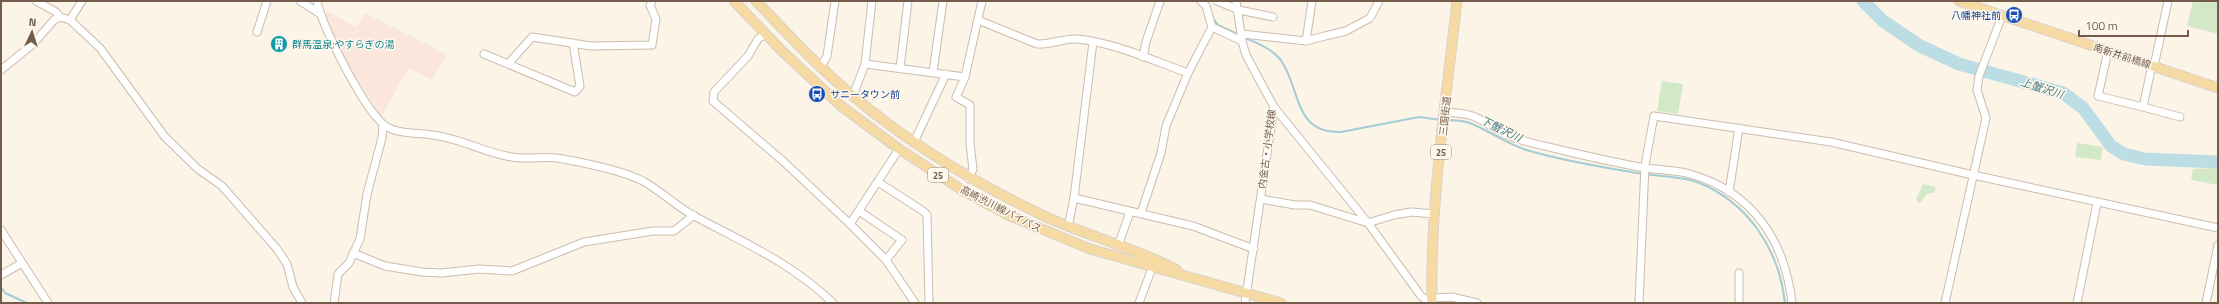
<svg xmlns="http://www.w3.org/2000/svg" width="2219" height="304" font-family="'Titillium Web','Noto Sans JP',sans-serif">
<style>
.commercial{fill:#fbe6dc}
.green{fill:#d3e8c6}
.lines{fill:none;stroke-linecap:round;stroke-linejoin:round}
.stream{stroke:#a3ccd5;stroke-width:2}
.river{stroke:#bcdde4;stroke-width:13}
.minor-casing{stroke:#cdbcae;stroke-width:9}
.major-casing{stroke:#d8d1cd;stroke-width:11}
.minor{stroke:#fff;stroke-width:7}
.major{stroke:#f6daa3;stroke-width:9}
.labels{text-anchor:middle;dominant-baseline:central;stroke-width:3;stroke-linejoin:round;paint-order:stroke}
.shield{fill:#fef8ed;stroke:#9d8b7d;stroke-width:1}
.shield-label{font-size:9px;font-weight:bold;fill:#745c4d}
.transit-label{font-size:10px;fill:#164399;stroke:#fef8ed;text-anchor:end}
.culture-label{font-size:10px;fill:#0d838f;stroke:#fef8ed;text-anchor:start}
.street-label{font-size:10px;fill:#745c4d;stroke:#fef8ed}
.water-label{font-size:11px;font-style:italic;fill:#477a85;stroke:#fef8ed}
</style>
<rect width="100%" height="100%" fill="#fbf4e7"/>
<!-- commercial -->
<polygon class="commercial" points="327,11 356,27 365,13 447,54 432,80 409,68 381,116 353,73 329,26 325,13"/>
<!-- green -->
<g class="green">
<polygon points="2193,1 2218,1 2218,34 2187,26"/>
<polygon points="1662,81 1683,84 1678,114 1657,111"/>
<polygon points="2077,143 2103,147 2101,160 2075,157"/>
<polygon points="2218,168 2218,185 2191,180 2193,169"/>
<polygon points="1923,184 1936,187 1934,193 1928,193 1920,203 1916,200"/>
</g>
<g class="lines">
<!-- stream -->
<g class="stream">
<polyline points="1207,1 1210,7"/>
<polyline points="1213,19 1218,25 1239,35"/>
<path d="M1243,37C1256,43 1271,48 1280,59C1302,89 1292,133 1341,132L1419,117L1441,120"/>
<path d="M1445,120C1453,120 1462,120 1470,123C1490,131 1507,145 1530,151C1564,161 1601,167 1637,173C1655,176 1681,176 1697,182C1748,202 1779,249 1785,303"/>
<polyline points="1,287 5,293 27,303"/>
</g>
<!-- river -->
<polyline class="river" points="1863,1 1883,21 1920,46 1959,64 2063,93 2083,108 2111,146 2124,154 2145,159 2218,162"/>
<!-- minor casing -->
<g class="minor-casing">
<g id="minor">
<polyline points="36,1 56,12 60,17"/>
<polyline points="300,1 319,13"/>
<path d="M317,1C323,29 362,105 383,124C393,134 419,133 432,135C460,138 485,153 512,157C529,160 546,155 563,159C585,163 623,171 643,181C661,191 677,207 696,217C745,243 793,264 833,303"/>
<polyline points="1201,1 1206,6 1212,27"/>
<polyline points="1217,1 1239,10 1273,17"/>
<polyline points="1236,1 1242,41 1246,55 1274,107 1245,303"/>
<polyline points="70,20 82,1"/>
<path d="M978,20L1037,44C1051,45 1063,38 1077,39C1116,43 1151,60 1188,73"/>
<polyline points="257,32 267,1"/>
<polyline points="765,34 758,39 748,56 714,92 713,101 784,162 850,224 886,260 915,303"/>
<polyline points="1242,34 1306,41 1325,36 1346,31 1370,18 1379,1"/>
<polyline points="1306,41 1312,1"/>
<polyline points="2108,51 2098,96 2143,107"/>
<polyline points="484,54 575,92 580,86 573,43"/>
<polyline points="1143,57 1146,42 1160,1"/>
<polyline points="509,63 532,37 591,46 652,45 656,19 650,5 652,1"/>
<polyline points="865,64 965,77"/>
<polyline points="2152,65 2143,107 2180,117"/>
<polyline points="2154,66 2168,1"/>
<polyline points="821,67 827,56 835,1"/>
<polyline points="900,68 908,1"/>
<polyline points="1,70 33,44 54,20 60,17 70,20 100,48 165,137 198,169 222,186 277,249 287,264 293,287 302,303"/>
<polyline points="933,72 943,1"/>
<polyline points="853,96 865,64 872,1"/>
<polyline points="1274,107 1368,223 1421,296 1430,303"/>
<path d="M1445,112C1454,113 1466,113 1475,117C1487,122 1497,132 1509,136C1527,143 1547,146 1565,151C1591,157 1618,163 1645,168C1660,170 1676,170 1690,174C1753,192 1785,241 1792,303"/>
<polyline points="914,142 946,74"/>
<polyline points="969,179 973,169 970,144 970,105 956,97 965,77 982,1"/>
<polyline points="878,182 923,211 927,215 929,303"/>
<polyline points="1729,192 1739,128"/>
<polyline points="1074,198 1193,226 1254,249"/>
<polyline points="1261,199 1295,205 1310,205 1368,223 1394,215 1411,212 1435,214"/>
<polyline points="859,211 902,240 886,260"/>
<polyline points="1141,213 1161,153 1166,126 1188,73 1212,27 1242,41"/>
<polyline points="850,224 899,149"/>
<polyline points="1068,227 1074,198 1093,42"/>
<polyline points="1,230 48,303"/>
<polyline points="1118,246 1130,212"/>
<polyline points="353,253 385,266 422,272 441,273 479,269 512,271 584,242 653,231 674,231 694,215"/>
<polyline points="1,275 22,263"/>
<polyline points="1432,298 1452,297 1477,303"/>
<polyline points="334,303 338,274 349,263 360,239 367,194 382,138 383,125"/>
<polyline points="1139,303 1152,268"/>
<polyline points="1639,303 1645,165 1654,116 1831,142 1973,175 2218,228"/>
<polyline points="1739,303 1739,273"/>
<polyline points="1945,303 1986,118 1977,90 1979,76 2002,16"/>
<polyline points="2077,303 2097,203"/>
<polyline points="2206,303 2218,245"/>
</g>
</g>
<!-- major casing -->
<g class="major-casing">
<g id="major">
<polyline points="734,1 782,51 841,106 899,149 962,190 1008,215 1090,249 1281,303"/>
<path d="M756,1C787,33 818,67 853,96C911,145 975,183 1042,215C1086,236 1134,247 1177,270"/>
<polyline points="1959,1 2218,88"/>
<path d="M1432,303C1430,202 1446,101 1457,1"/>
</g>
</g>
<!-- minor -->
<use href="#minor" class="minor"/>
<!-- major -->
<use href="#major" class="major"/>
</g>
<!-- icons -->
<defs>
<g id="bus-disc" transform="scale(0.9)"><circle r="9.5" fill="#1a4fb4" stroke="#fef8ed"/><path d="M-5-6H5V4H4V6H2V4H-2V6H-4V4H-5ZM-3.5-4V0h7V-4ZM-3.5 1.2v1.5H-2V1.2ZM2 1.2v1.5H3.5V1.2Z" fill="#fff"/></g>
<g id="building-disc" transform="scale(0.9)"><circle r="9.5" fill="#0f9aa8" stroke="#fef8ed"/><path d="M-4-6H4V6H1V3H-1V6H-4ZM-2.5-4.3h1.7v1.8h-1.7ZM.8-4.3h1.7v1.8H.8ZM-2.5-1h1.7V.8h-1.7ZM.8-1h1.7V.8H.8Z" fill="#fff"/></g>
</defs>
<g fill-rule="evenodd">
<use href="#bus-disc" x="2014" y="15"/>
<use href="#building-disc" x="279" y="44"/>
<use href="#bus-disc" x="817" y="94"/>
</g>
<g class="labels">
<!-- shield labels -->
<g class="shield">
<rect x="1431" y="145" width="20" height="14" rx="3"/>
<rect x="928" y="168" width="20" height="14" rx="3"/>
</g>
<g class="shield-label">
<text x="1441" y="152">25</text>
<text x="938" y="175">25</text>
</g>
<!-- transit labels -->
<g class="transit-label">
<text x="2001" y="15">八幡神社前</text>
<text x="830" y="94" text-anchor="start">サニータウン前</text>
</g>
<!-- culture labels -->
<g class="culture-label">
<text x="292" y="44">群馬温泉;やすらぎの湯</text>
</g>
<!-- street labels -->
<g class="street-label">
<text transform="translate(2122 56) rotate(18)">南新井前橋線</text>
<text transform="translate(1445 116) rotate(-84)">三国街道</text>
<text transform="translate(1267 149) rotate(-83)">内金古・小学校線</text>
<text transform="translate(1001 209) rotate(27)">高崎渋川線バイパス</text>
</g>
<!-- water labels -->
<g class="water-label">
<text transform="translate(2042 88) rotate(18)">上蟹沢川</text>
<text transform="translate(1501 129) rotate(26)">下蟹沢川</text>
</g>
</g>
<!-- border -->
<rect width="2219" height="304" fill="none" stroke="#745c4d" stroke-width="4"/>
<!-- north arrow -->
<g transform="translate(32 32) rotate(4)" stroke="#fef8ed" stroke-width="3" paint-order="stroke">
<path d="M0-3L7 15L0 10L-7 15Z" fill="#745c4d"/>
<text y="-6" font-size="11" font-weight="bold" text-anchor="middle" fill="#745c4d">N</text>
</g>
<!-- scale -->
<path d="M2079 30v6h109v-6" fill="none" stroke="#745c4d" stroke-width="2"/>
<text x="2085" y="30" font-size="12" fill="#745c4d" stroke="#fef8ed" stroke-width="3" paint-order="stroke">100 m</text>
</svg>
